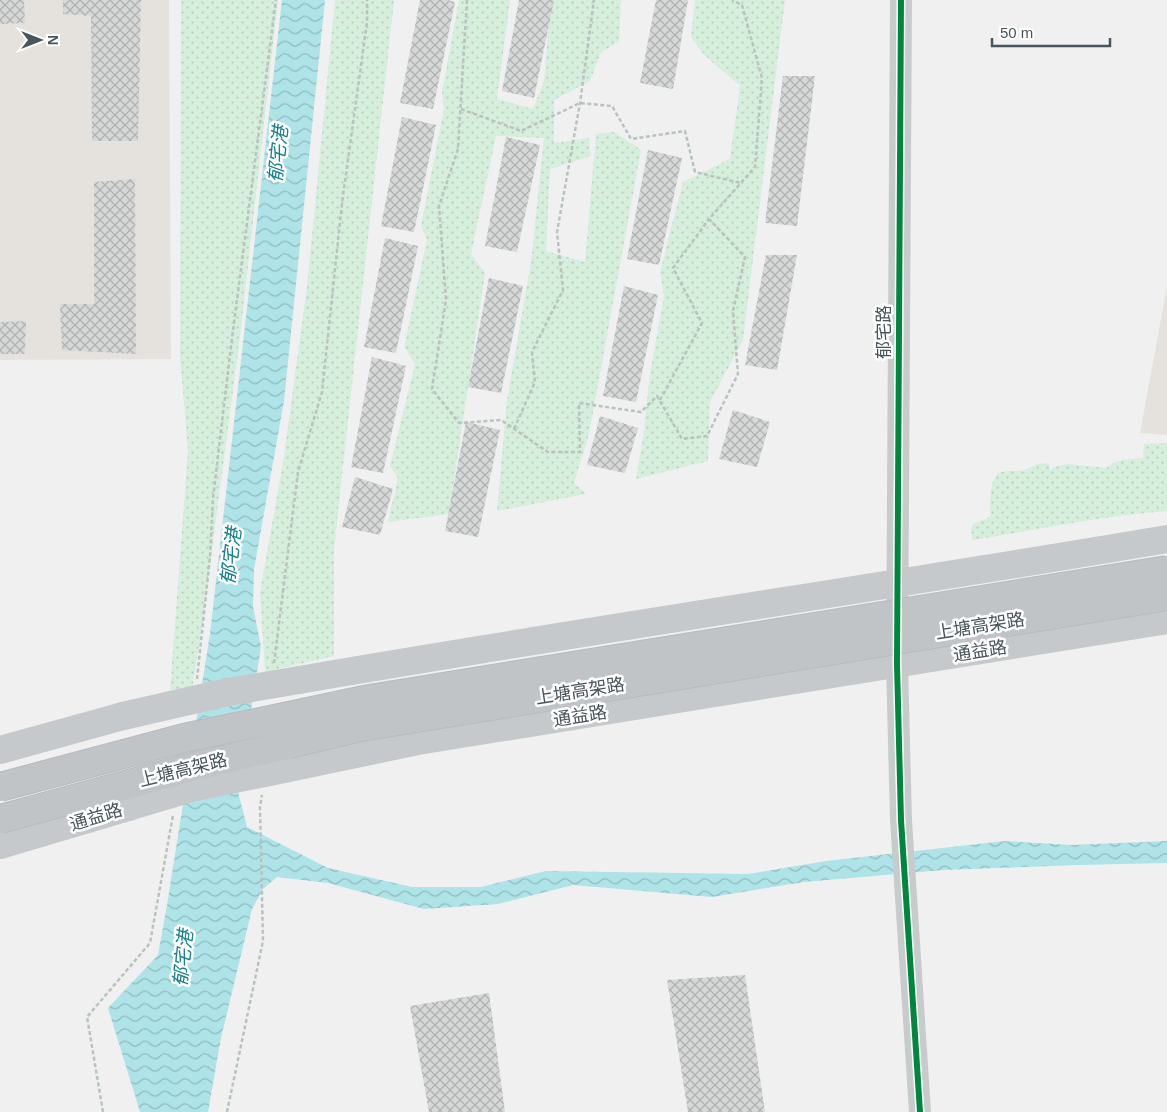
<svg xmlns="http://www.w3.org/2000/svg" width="1167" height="1112" font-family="Arial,'Noto Sans SC',sans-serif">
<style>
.commercial{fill:#e5e2de}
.grass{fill:url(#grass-dots)}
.water{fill:url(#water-waves)}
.building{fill:url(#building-cross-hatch)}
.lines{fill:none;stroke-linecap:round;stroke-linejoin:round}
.path{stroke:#b8c2be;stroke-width:2.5;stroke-dasharray:4 2.5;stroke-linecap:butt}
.tertiary{stroke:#c8cbcc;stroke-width:22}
.primary{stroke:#c6c9cb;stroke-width:28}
.trunk-bridge-casing{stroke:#b6bbbe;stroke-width:30;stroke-linecap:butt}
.primary-bridge{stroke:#c6c9cb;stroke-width:28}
.trunk-bridge{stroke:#c0c4c7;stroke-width:28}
.cycleway-casing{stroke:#fff;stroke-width:9}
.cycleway{stroke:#00873e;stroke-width:6}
.labels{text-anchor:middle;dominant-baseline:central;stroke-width:5;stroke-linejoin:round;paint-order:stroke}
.street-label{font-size:18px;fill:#48555b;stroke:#fff}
.water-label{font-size:19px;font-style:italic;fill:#16808b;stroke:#fff}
</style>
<defs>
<pattern id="grass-dots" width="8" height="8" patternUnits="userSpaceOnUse" patternTransform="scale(1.25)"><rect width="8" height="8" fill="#d6eedc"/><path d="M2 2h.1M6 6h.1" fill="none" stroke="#b9cebf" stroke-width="1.8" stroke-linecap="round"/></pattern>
<pattern id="water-waves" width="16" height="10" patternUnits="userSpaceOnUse" patternTransform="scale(1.25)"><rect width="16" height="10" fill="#aee3e8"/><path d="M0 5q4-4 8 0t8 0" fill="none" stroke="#90bbbf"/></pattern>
<pattern id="building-cross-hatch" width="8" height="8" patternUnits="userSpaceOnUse" patternTransform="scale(1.25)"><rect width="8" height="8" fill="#d6d8d8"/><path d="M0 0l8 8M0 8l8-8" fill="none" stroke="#b0b2b2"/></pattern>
</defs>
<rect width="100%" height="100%" fill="#f0f0f0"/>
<!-- commercial -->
<g class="commercial">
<polygon points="0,0 169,0 171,359 0,360"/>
<polygon points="1167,286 1167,435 1140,433"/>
</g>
<!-- grass -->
<g class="grass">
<polygon points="181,0 278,0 240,337 201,633 192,689 170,690 188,451 180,357"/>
<polygon points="335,0 394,0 334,549 334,656 265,672 260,592 283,463 307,287"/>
<polygon points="459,0 510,0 497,99 533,109 544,81 551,0 621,0 619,42 601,52 590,81 554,100 554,143 589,138 591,156 550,169 546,251 585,262 596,134 615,132 641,150 589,434 574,483 586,494 497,511 507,400 531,262 544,138 496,136 471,254 485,273 449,514 388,522 398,478 390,466 415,364 404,347 427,240 421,226 444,109 442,92"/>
<polygon points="695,0 785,0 743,340 710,402 708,461 636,479 643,438 650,374 664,296 660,272 683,182 730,159 740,86 704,55 691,37"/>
<path d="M1167,443V511C1101,516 1037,530 972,540L971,529L973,524L990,517C991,505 988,477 1001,472C1008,470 1017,472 1024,470C1037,466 1034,462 1050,464L1049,470L1057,466L1068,464L1106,468L1115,462L1123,460L1143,458L1144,444Z"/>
</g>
<!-- water -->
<polygon class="water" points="282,0 325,0 284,401 254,569 253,606 261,647 238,792 247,827 328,868 412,887 481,887 546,871 748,874 826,861 1005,841 1072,845 1167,841 1167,863 1078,865 943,870 804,882 712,897 573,885 498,904 424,909 328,883 277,877 263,889 252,909 221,1038 208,1112 140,1112 108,1008 158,955 167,905 210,634"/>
<!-- building -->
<g class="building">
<polygon points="0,0 24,0 25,23 0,24"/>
<polygon points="63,0 141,0 138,141 92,141 91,16 63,14"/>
<polygon points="420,0 448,0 455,2 433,109 400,103"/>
<polygon points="519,0 554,0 534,98 502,91"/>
<polygon points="656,0 688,0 673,89 640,83"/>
<polygon points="783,76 815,76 797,226 765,223"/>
<polygon points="402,117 436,125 414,232 381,226"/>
<polygon points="506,137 540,145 517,252 485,246"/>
<polygon points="648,150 682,158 659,265 627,259"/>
<polygon points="135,179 136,354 62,350 60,304 94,304 94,182"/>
<polygon points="385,238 418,246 396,353 364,347"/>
<polygon points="766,255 797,255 777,370 745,365"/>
<polygon points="489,278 523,286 501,393 468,387"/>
<polygon points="624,286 658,295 636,402 603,396"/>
<polygon points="26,321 25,354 0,354 0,322"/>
<polygon points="372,357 406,366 383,473 351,467"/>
<polygon points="733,410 770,422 757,467 719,459"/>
<polygon points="600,416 638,428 625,473 587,465"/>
<polygon points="466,422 500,430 478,537 445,531"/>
<polygon points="355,477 393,489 380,535 342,527"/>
<polygon points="745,975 765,1112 688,1112 667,980"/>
<polygon points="489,993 505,1112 429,1112 410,1006"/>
</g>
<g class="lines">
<!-- path -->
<g class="path">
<polyline points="467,0 458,149 439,206 446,300 432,389 459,423 501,420 548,452 580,452 579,403 641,412 657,396 682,439 707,436 738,374 733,311 745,257 709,219 755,167 762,78 742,5 732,0"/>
<polyline points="461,109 521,131 580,103 612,106 631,139 685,131 695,172 741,183"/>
<polyline points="660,400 702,323 673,268 709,219"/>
<polyline points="514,429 535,382 532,352 563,290 557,232 580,103 594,0"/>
<polyline points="274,663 298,472 322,392 342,203 367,22 367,0"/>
<polyline points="197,679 210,557 213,498 232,338 276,0"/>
<polyline points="103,1112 87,1017 150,943 173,815"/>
<polyline points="227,1112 263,941 260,807 262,795"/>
</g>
<!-- tertiary -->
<polyline class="tertiary" points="901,0 897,664 901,820 920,1112"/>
<!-- primary -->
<g class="primary">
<path d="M299,680C588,630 878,588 1167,539"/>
<polyline points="0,750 123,716"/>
<polyline points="284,769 418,741 1167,620"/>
<polyline points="0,845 128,807"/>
</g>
<!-- trunk-bridge casing -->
<g class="trunk-bridge-casing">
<g id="trunk-bridge">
<polyline points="0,787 184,738 369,699 1167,570"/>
<polyline points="0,819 188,768 361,727 1167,596"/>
</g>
</g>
<!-- primary-bridge -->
<g class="primary-bridge">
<polyline points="123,716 228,692 299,680"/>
<polyline points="128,807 191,788 284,769"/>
</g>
<!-- trunk-bridge -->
<use href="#trunk-bridge" class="trunk-bridge"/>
<!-- cycleway casing -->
<g class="cycleway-casing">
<polyline id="cycleway" points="901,0 897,664 901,820 920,1112"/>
</g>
<!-- cycleway -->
<use href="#cycleway" class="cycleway"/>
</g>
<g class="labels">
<!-- street labels -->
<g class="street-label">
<text transform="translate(884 332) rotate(-90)">郁宅路</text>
<text transform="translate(980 626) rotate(-9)">上塘高架路</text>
<text transform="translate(980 651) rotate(-9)">通益路</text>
<text transform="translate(580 691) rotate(-9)">上塘高架路</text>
<text transform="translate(580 716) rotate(-9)">通益路</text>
<text transform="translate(183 770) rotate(-14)">上塘高架路</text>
<text transform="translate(96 817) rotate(-17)">通益路</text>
</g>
<!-- water labels -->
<g class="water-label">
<text transform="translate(278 154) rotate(-84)">郁宅港</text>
<text transform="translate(231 556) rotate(-83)">郁宅港</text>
<text transform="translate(183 958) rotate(-84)">郁宅港</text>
</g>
</g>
<!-- north arrow -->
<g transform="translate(40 40) rotate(90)" stroke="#ffffff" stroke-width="4" paint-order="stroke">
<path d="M0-4L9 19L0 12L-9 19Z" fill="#48555b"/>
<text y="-8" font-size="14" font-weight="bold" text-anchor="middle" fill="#48555b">N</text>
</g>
<!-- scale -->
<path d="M992 38v8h118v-8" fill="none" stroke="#48555b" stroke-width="2.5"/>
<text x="1000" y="38" font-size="15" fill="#48555b" stroke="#ffffff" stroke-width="4" paint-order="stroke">50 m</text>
</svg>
